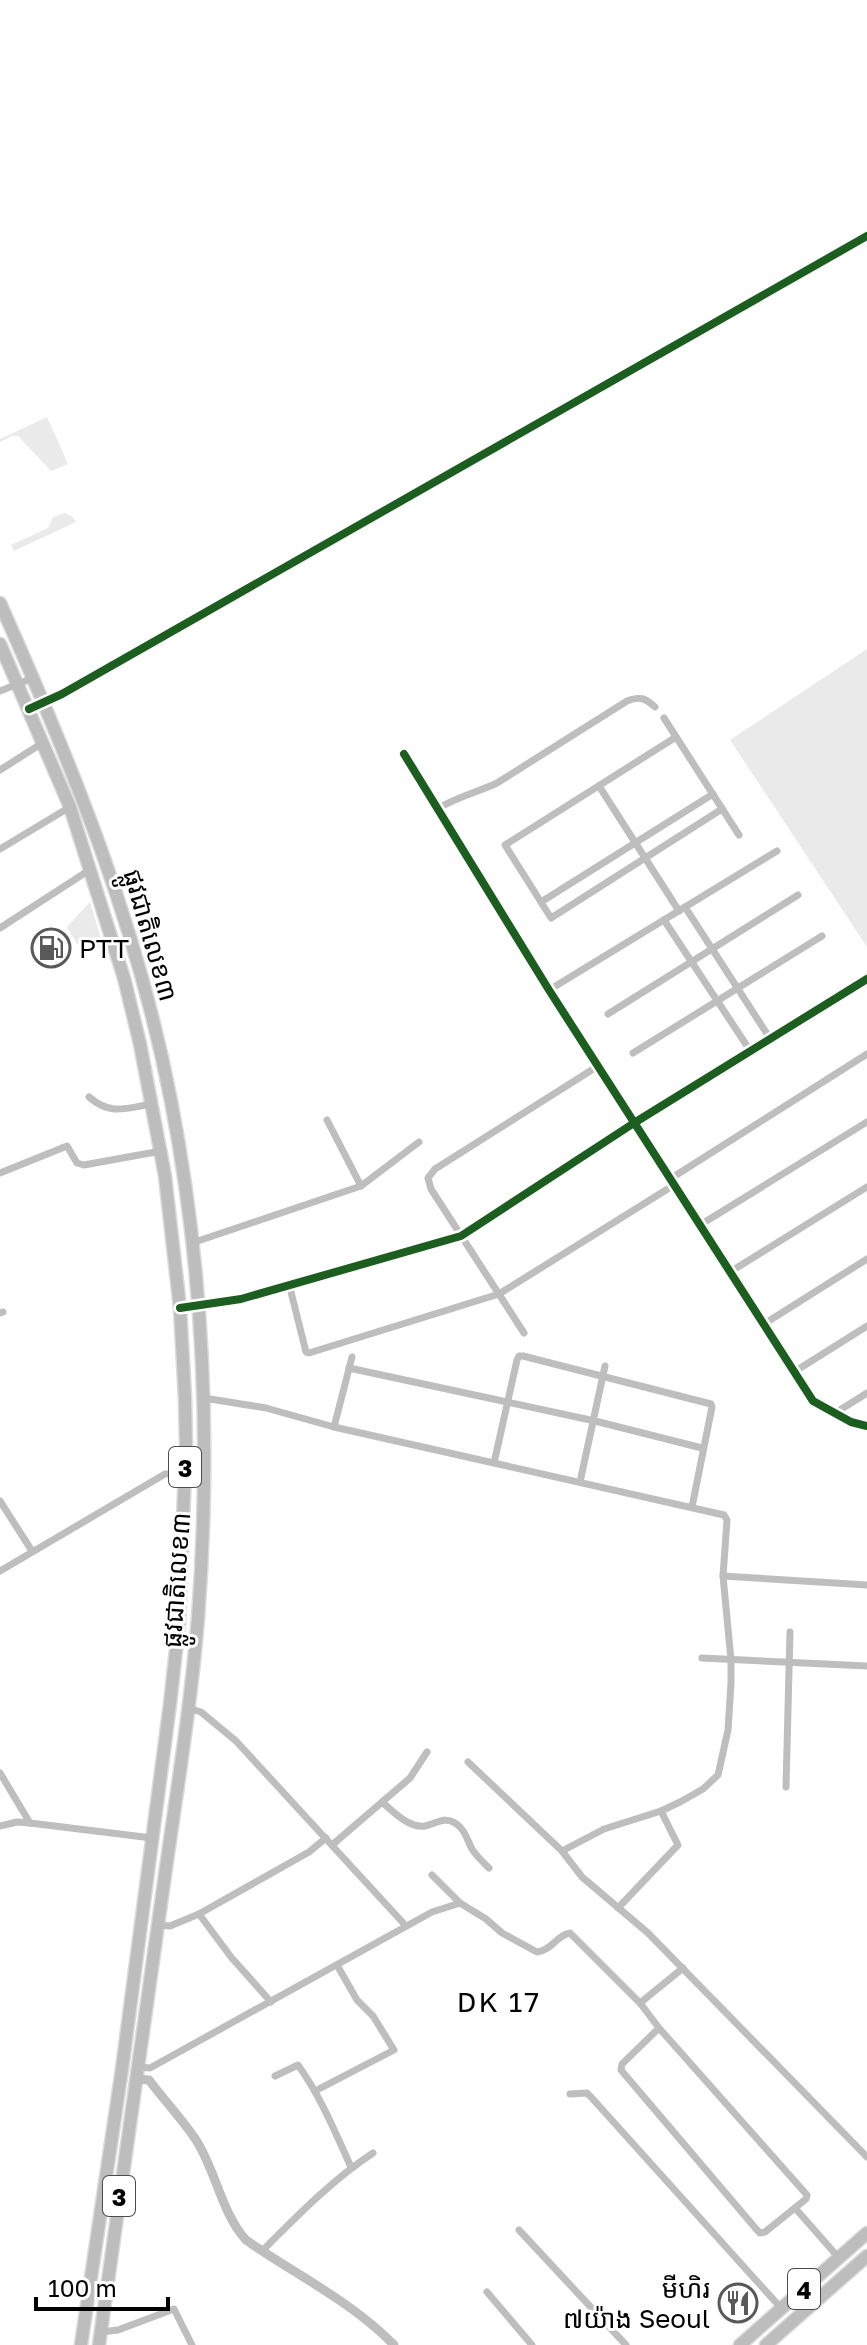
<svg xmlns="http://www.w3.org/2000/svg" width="867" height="2345" font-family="'Golos Text','Noto Sans Khmer',sans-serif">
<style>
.green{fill:#eaeaea}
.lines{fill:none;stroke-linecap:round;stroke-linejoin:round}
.trunk-casing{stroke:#dbdbdb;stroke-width:15}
.minor{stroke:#bebebe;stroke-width:7}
.tertiary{stroke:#bebebe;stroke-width:9}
.trunk{stroke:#bdbdbd;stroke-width:12}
.cycleway-casing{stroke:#fff;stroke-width:13}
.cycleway{stroke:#1b5e20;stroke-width:8}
.labels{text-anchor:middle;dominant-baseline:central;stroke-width:6;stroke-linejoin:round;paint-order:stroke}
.shield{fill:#fff;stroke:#4c4c4c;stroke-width:2}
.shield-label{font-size:24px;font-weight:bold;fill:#000}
.street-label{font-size:26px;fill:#000;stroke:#fff}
.poi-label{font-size:26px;fill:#000;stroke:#fff;text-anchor:start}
.neighbourhood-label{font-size:28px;letter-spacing:2px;fill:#000;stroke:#fff}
</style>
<rect width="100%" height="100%" fill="#fff"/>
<!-- green -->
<g class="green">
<polygon points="47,417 68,464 51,471 18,436 12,436 0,442 0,439"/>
<polygon points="65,513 73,517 76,522 14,551 11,545 48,528 53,517"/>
<polygon points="867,649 867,947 730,740"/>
<polygon points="90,902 104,948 77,944 67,927"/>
</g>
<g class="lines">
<!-- trunk casing -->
<g class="trunk-casing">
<g id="trunk">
<path d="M0,603C73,767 137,924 171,1101C204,1271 211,1446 198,1618C191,1704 177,1790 165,1875C144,2032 120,2188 99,2345"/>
<polyline points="0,644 70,807 124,978 140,1044 165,1176 180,1308 185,1398 186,1444 179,1623 170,1704 122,2069 81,2345"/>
<polyline points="740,2345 867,2233"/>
<polyline points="766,2345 867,2256"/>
</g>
</g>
<!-- minor -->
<g class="minor">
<polyline points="0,691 33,678"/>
<polyline points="664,718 739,835"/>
<polyline points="676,737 505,845 551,918 722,809"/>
<polyline points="404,754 549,990 813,1401 851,1422 867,1426"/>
<polyline points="0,770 44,742"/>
<polyline points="599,786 679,911"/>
<path d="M439,808C457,797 478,792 497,783L627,701C640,696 645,698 655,707"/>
<polyline points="0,849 70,807"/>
<polyline points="541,902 713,794"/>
<polyline points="685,907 771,1040"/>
<polyline points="664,920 751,1052"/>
<polyline points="0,928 91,869"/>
<polyline points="549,990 777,851"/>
<polyline points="608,1014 798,895"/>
<polyline points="633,1053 822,936"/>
<path d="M89,1097C111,1116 126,1108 152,1104"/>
<polyline points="327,1120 361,1186"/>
<polyline points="0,1173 67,1146 77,1163 84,1165 161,1151"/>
<polyline points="670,1179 867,1054"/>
<polyline points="700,1225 867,1122"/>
<polyline points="192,1243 361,1186 419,1142"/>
<polyline points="730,1272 867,1187"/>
<polyline points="289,1284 306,1352 309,1353 499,1294 674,1185"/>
<polyline points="180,1308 241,1299 461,1236 634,1123 867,979"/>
<polyline points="0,1313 3,1312"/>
<polyline points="764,1324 867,1259"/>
<polyline points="524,1333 431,1189 428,1178 435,1169 598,1066"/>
<polyline points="349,1368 595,1421 702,1448"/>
<polyline points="794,1372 867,1326"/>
<polyline points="204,1398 266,1408 334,1427 724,1515 727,1520 723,1576 867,1585"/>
<polyline points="835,1413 867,1393"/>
<polyline points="334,1427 352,1357"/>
<polyline points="494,1463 517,1360 519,1356 523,1356 711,1404 712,1407 692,1507"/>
<polyline points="580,1482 605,1366"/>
<polyline points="0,1501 32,1551"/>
<polyline points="0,1571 165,1474 185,1473"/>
<polyline points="702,1658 867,1666"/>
<polyline points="188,1708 201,1712 236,1741 406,1926"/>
<polyline points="468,1762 562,1851 582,1877 648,1933 867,2157"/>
<polyline points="0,1773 30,1823"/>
<polyline points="786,1787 790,1632"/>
<path d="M382,1802C392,1811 410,1829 425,1826C436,1824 444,1816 455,1823C465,1829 467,1840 472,1849C477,1857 483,1862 489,1868"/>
<polyline points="0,1826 17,1822 30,1823 152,1838"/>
<polyline points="332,1845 410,1778 427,1752"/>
<polyline points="562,1851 604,1829 661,1811 680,1802 703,1789 718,1775 728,1730 731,1683 731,1660 723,1576"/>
<path d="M432,1875L460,1903L486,1919L502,1933L537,1952C551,1951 557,1935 570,1933L640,2003L683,1968"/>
<polyline points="618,1908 678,1845 661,1811"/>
<polyline points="199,1914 231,1957 271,2002"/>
<polyline points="159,1925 170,1926 199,1914 309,1852 326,1838"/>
<polyline points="640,2003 659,2028 807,2195 806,2199 765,2232 760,2233 757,2230 621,2070 622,2064 659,2028"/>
<polyline points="139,2067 150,2068 432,1912 460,1903"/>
<path d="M275,2076L298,2065C321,2097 335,2132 351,2167"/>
<polyline points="315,2091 394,2050 373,2016 357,2000 337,1965"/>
<polyline points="570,2094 587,2093 591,2097 781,2308"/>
<polyline points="795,2208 839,2258"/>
<polyline points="519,2230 626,2345"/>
<path d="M262,2251C297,2216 332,2180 373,2153"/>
<polyline points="487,2292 532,2345"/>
<polyline points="101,2332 118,2330 174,2309 192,2345"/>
</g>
<!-- tertiary -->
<g class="tertiary">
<polyline points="29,709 62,694 867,236"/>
<path d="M137,2079L149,2080C164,2100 182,2119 196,2140C216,2171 221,2212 246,2240C296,2275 351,2301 394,2345"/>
</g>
<!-- trunk -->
<use href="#trunk" class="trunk"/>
<!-- cycleway casing -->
<g class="cycleway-casing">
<g id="cycleway">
<polyline points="29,709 62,694 867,236"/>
<polyline points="404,754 549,990 813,1401 851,1422 867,1426"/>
<polyline points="180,1308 241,1299 461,1236 634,1123 867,979"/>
</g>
</g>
<!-- cycleway -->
<use href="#cycleway" class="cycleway"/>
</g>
<!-- icons -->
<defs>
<g id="fuel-ring" transform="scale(2)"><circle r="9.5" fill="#fff" stroke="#595959" stroke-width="1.5"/><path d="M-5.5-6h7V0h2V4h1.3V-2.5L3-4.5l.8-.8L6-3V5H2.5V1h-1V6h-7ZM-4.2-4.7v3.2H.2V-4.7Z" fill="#595959"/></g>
<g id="restaurant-ring" transform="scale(2)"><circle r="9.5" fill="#fff" stroke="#595959" stroke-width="1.5"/><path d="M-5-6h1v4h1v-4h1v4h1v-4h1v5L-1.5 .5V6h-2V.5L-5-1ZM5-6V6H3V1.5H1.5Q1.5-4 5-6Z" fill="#595959"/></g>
</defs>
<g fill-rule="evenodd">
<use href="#fuel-ring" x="51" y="948"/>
<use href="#restaurant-ring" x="738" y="2303"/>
</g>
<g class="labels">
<!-- shield labels -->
<g class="shield">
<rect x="169" y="1447" width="32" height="40" rx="6"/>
<rect x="103" y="2176" width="32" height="40" rx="6"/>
<rect x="788" y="2269" width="32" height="40" rx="6"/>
</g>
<g class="shield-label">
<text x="185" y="1467">3</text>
<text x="119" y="2196">3</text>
<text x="804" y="2289">4</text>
</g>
<!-- street labels -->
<g class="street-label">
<text transform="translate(151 935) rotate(74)">ផ្លូវជាតិលេខ៣</text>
<text transform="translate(176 1580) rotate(-86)">ផ្លូវជាតិលេខ៣</text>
</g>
<!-- poi labels -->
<g class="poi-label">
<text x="79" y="948">PTT</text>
<text x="710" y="2288" text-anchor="end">មីហិរ<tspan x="710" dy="30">៧យ៉ាង Seoul</tspan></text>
</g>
<!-- neighbourhood labels -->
<g class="neighbourhood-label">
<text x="499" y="2001">DK 17</text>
</g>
</g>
<!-- scale -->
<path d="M36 2297v12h132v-12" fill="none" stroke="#000000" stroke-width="4"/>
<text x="48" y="2297" font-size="24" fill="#000000" stroke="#ffffff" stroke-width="6" paint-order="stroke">100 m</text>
</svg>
